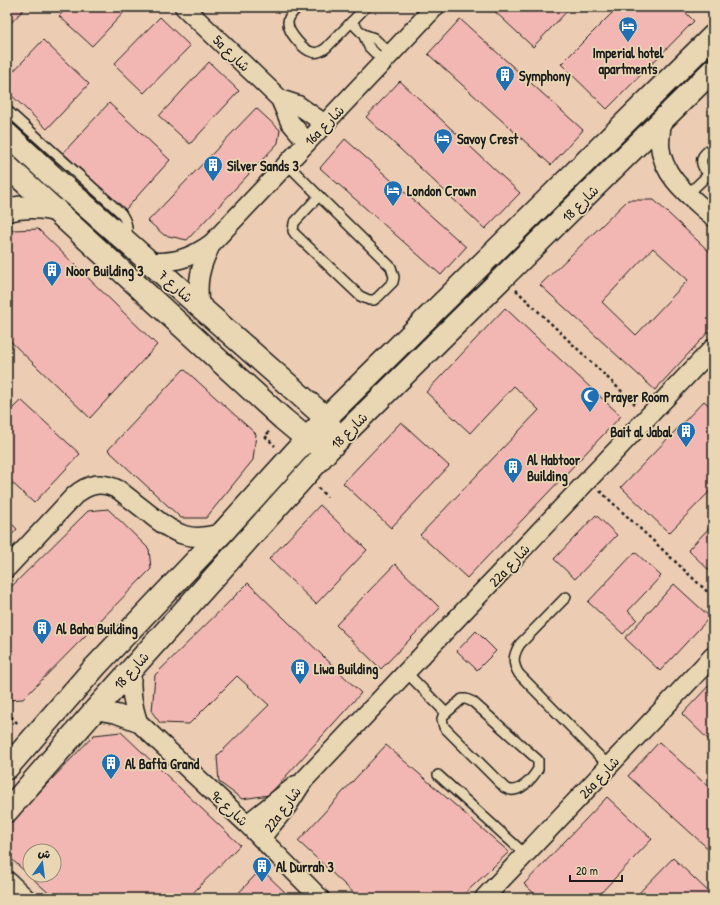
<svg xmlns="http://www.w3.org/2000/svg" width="720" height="905" font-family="'Patrick Hand','Playpen Sans Arabic',sans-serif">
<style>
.building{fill:#f2b7b2;stroke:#1c1c1c;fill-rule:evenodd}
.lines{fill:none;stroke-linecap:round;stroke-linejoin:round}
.lane-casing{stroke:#1c1c1c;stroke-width:12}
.street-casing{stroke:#1c1c1c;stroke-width:21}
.secondary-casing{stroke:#1c1c1c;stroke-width:25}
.path{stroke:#1c1c1c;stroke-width:2.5;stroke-dasharray:3 3;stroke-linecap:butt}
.lane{stroke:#e9d6b3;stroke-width:9}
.street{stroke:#e9d6b3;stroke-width:18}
.secondary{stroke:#e9d6b3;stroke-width:22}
.labels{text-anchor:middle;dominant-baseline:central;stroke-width:3.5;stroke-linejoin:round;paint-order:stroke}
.poi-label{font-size:14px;font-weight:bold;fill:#1c1c1c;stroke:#e9d6b3;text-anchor:start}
.street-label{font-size:14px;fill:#1c1c1c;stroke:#e9d6b3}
</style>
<rect width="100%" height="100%" fill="#eccdb3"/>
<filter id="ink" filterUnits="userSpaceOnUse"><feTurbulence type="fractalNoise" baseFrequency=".025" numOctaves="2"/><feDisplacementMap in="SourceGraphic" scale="8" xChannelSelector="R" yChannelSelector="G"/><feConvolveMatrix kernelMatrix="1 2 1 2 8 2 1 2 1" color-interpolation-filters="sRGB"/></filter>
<g filter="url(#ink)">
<!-- building -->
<g class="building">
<polygon points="7,7 26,7 7,27"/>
<polygon points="68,7 129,7 92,46 59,16"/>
<polygon points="490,7 571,7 533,47"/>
<polygon points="618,7 680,7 694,21 607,109 561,64"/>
<polygon points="160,17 190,46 144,93 114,64"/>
<polygon points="460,19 583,130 551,165 428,54"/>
<polygon points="43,40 89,84 47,129 7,91 7,78"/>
<polygon points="209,62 239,91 190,144 159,116"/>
<polygon points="400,81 520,193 485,229 366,117"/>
<polygon points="109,103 170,160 125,210 63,153"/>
<polygon points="256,108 280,130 278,143 187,240 164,235 148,221"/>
<polygon points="345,139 466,247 441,275 320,168"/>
<path d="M628,200H654L713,255V327L655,390L540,285ZM653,248L688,280L636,335L602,302Z"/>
<polygon points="38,229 157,345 90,418 7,338 7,236 13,230"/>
<polygon points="505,308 621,416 467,578 420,535 539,410 514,386 470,433 426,392"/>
<polygon points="184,369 256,434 253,460 206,518 181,518 108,450"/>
<polygon points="21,400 80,454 34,503 7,478 7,414"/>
<polygon points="704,401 713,409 713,488 669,533 621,487"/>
<polygon points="401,422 449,466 391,528 343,483"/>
<polygon points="320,505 367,550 316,604 269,559"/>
<polygon points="108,509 149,549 151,569 23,699 7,700 7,591 88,511"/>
<polygon points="596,515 617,535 575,579 554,559"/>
<polygon points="7,519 17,529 7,540"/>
<polygon points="713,524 713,574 688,550"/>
<polygon points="635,552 661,576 628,611 637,619 623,634 588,602"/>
<polygon points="395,564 440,608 381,669 336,625"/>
<polygon points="248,583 361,693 269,795 242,799 219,782 217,756 269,705 237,676 189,724 160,723 152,712 155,675"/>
<polygon points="674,584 710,617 660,671 625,638"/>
<polygon points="476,631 496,651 477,670 457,651"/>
<polygon points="713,681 713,744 682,714"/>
<path d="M121,732L240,845L188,898H54L7,855L8,825L94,735ZM30,851H54V875H30Z"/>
<polygon points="659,742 713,791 713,853 628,776"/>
<polygon points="386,745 509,852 460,898 359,898 298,841"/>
<polygon points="607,797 652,839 596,898 539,898 524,884"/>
<polygon points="673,858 713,896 713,898 634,898"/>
<polygon points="261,869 291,898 234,898"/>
</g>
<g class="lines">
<!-- lane casing -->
<g class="lane-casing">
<g id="lane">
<path d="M298,7C293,12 288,16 288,23C288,32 303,50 312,52C317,54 322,51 326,48L366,7"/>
<polyline points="351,22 363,34 369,47 384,62"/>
<polyline points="363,34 374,38 391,54"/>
<path d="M7,110L121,213C127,222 129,229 125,239"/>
<path d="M713,146C710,149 706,152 703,156C699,164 705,173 713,175"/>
<polyline points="287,164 319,196"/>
<polyline points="688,194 709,174"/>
<polygon points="319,196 391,267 394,277 393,282 378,297 374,300 369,300 360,296 295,234 293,231 294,223"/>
<path d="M566,597L520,644C513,655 512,663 519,674L609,766"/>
<polyline points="407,673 446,713"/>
<path d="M462,699H466L473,702L538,760V769C532,779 518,796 505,788L444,727L442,719L443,716Z"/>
<polyline points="438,775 526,855"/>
</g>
</g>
<!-- street casing -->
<g class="street-casing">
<g id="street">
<polyline points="184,7 280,99 290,122 307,142"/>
<polyline points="280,99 298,105 325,124"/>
<path d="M662,121C661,129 660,138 660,146C663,178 691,197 713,217"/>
<path d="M149,262C175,263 191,258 212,243L435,7"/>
<path d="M200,308C196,282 200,266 212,243"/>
<path d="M7,568L74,496C89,483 102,481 119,490C130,499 141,507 152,516C176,535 192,543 223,532"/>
<path d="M132,670C130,689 132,704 138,722"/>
<polyline points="95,710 117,714 138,722 247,824 320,898"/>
<polyline points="247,824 296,785"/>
<polyline points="261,838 288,805 304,780 713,348"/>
<polyline points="484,898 713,656"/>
</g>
</g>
<!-- secondary casing -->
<g class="secondary-casing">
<g id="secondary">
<polyline points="7,134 52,176 326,418 332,430"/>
<polyline points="7,166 283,419 307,439 320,446"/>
<path d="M7,210C24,206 39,206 56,210"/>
<polyline points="7,768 95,667 223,532 326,418 713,36"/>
<polyline points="7,811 95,710 330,448 713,70"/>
<polyline points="7,883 23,898"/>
</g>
</g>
<!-- path -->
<g class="path">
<polyline points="516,290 637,406"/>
<polyline points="269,432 265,436 275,446"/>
<polyline points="318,488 327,497"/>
<polyline points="600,491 713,597"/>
<polyline points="7,712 19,725"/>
</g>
<!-- lane -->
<use href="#lane" class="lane"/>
<!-- street -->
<use href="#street" class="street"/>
<!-- secondary -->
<use href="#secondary" class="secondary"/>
</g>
</g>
<!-- icons -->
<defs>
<g id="hotel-pin" transform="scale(1)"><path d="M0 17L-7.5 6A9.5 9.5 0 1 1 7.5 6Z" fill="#1f6fb2" stroke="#e9d6b3"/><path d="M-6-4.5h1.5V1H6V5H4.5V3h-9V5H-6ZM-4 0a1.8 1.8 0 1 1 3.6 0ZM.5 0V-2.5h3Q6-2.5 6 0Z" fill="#fff"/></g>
<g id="building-pin" transform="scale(1)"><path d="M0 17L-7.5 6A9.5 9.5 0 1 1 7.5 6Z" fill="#1f6fb2" stroke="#e9d6b3"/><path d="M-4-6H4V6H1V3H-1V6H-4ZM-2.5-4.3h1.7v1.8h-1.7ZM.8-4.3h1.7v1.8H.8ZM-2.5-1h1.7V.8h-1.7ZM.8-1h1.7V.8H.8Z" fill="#fff"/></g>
<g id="mosque-pin" transform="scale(1)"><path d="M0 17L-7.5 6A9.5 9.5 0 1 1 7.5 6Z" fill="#1f6fb2" stroke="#e9d6b3"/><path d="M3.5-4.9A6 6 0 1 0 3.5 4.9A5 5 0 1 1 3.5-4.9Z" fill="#fff"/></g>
</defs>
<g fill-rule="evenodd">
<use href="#hotel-pin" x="628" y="26"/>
<use href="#building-pin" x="505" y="75"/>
<use href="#hotel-pin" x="443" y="138"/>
<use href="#building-pin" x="213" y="165"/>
<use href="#hotel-pin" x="393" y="190"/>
<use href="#building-pin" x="52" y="270"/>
<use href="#mosque-pin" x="590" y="396"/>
<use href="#building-pin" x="686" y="431"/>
<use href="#building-pin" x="513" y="467"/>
<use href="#building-pin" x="42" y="628"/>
<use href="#building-pin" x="300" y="668"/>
<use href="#building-pin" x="111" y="763"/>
<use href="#building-pin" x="262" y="866"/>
</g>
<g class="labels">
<!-- poi labels -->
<g class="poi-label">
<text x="628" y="52" text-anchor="middle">Imperial hotel<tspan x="628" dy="16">apartments</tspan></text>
<text x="519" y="75">Symphony</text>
<text x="457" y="138">Savoy Crest</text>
<text x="227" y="165">Silver Sands 3</text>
<text x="407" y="190">London Crown</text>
<text x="66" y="270">Noor Building 3</text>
<text x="604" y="396">Prayer Room</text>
<text x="672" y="431" text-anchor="end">Bait al Jabal</text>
<text x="527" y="459">Al Habtoor<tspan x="527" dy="16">Building</tspan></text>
<text x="56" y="628">Al Baha Building</text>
<text x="314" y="668">Liwa Building</text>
<text x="125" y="763">Al Bafta Grand</text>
<text x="276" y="866">Al Durrah 3</text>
</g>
<!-- street labels -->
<g class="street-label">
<text transform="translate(232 53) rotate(44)">5a شارع</text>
<text transform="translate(324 125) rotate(-46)">16a شارع</text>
<text transform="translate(580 203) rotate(-45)">شارع 18</text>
<text transform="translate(176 286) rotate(42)">شارع 7</text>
<text transform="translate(349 430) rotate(-45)">شارع 18</text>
<text transform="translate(509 565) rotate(-47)">22a شارع</text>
<text transform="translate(131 670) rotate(-48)">شارع 18</text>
<text transform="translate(599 777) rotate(-47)">26a شارع</text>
<text transform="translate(230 808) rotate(43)">9c شارع</text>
<text transform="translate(282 809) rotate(-54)">22a شارع</text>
</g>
</g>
<!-- margin -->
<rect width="720" height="905" fill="none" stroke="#e9d6b3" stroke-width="24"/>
<rect x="12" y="12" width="696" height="881" fill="none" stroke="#1c1c1c" stroke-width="1.5" filter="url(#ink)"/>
<!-- north arrow -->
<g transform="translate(42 863) rotate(14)"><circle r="19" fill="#e9d6b3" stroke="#978c77"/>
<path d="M0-3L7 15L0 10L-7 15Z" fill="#1f6fb2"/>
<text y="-6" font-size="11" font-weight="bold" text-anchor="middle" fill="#1c1c1c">ش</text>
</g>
<!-- scale -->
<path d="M570 875v6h52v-6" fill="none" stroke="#1c1c1c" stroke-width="2"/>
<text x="576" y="875" font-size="12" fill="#1c1c1c" stroke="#e9d6b3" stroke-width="3" paint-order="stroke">20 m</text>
</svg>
